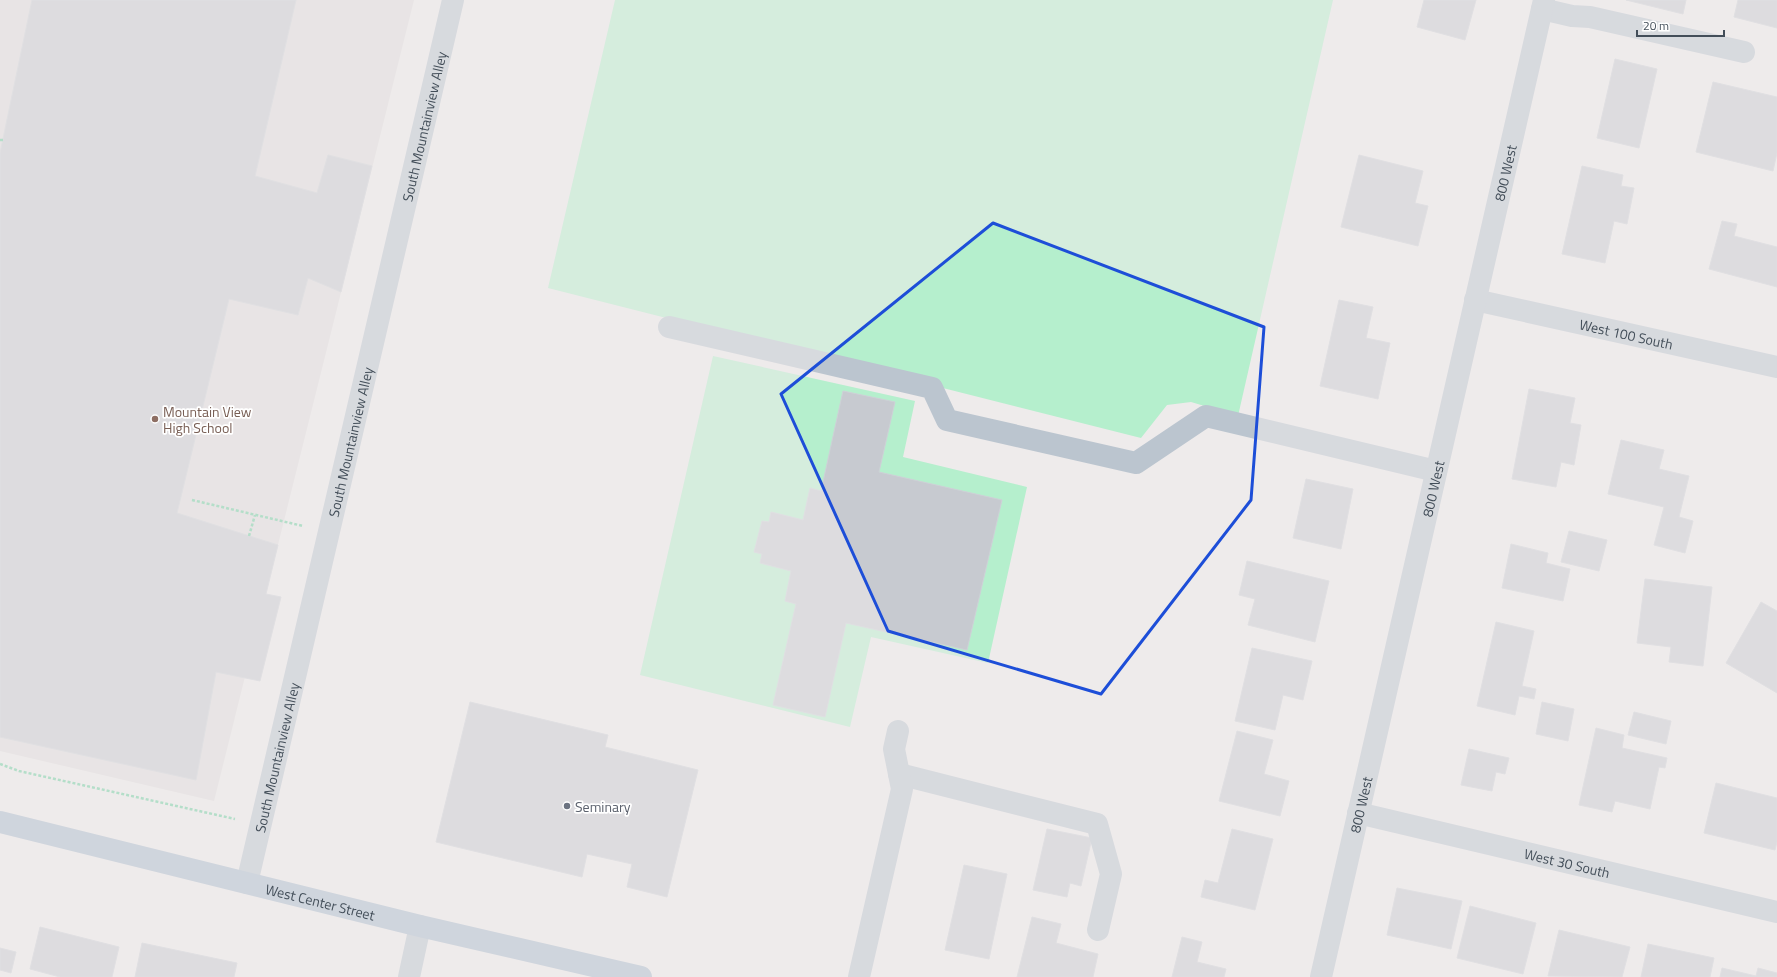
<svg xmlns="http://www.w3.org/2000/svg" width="1777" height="977" font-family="'Titillium Web',sans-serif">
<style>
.education{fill:#dfdcdd}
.green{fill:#b5efcd}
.building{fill:#c7cad0;stroke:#ced1d7}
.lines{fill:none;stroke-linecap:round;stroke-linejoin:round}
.path{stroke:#6dcea0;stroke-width:2.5;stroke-dasharray:3 2;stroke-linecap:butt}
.minor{stroke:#bbc5cf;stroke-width:22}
.major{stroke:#a9bacc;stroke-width:22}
.marked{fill:none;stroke:#1d4ed8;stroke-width:3;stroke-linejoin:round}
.education-dot{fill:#8d6e63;stroke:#fff;stroke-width:1.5}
.worship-dot{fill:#6b7280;stroke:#fff;stroke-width:1.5}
.labels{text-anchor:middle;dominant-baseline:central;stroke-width:3.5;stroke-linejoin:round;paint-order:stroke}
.street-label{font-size:14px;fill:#434e59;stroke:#fff}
.education-label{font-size:14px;fill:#785e54;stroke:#fff;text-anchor:start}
.worship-label{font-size:14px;fill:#5b616d;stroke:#fff;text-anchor:start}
</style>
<rect width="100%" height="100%" fill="#eeebeb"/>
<!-- education -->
<polygon class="education" points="0,0 414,0 214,801 0,751"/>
<!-- green -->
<g class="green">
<polygon points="615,0 1333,0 1238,416 1191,402 1167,405 1141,438 548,288"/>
<polygon points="713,356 915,401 903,457 1027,487 988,663 871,637 850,727 640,675"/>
</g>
<!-- building -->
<g class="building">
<polygon points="32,0 296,0 255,176 317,193 328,155 372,166 341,292 308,278 298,315 229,299 177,513 278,545 266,594 281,597 260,681 216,672 196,780 0,737 0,153"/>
<polygon points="1424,0 1476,0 1465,40 1417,27"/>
<polygon points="1626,0 1686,0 1683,14"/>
<polygon points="1738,0 1777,0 1777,28 1734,17"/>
<polygon points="1615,59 1657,69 1639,148 1597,138"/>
<polygon points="1713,82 1777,97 1777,153 1773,171 1696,152"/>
<polygon points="1359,155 1423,171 1415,203 1428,206 1418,246 1341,227"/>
<polygon points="1582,166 1623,175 1621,186 1634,188 1627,224 1614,221 1605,263 1562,254"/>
<polygon points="1722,221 1737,224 1734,236 1777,247 1777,287 1709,269"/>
<polygon points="1339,300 1373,307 1366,338 1390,343 1378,399 1320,386"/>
<polygon points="1529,389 1575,398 1570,423 1581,425 1574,465 1561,462 1556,487 1512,479"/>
<polygon points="843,391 895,402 879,472 1002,500 967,650 846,623 825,717 773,705 796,604 785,601 791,571 760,563 762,554 754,552 762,521 769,522 771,512 803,520 810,488 821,491"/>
<polygon points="1621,440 1664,450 1659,469 1689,476 1679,517 1693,521 1685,553 1654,545 1664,507 1608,494"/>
<polygon points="1306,479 1353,489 1341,549 1293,538"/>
<polygon points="1569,531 1607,540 1599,571 1561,562"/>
<polygon points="1511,544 1548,553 1546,563 1570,569 1563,601 1502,588"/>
<polygon points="1247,561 1329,581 1315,642 1248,625 1255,599 1239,595"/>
<polygon points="1645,579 1712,587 1703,666 1669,662 1671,647 1637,643"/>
<polygon points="1761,602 1777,611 1777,693 1726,663"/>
<polygon points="1496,622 1534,631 1522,686 1536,689 1534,699 1519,696 1515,715 1477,706"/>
<polygon points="1252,648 1312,661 1303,700 1283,695 1275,730 1235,721"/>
<polygon points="470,702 608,735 605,747 698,770 667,897 627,887 632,864 587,854 582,877 436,842"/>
<polygon points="1542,702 1574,709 1568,741 1536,734"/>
<polygon points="1634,712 1671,721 1666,744 1628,735"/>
<polygon points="1596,728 1624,735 1622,748 1667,758 1665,768 1659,767 1650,809 1615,801 1612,812 1579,805"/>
<polygon points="1237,731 1273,740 1264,774 1289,781 1280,816 1219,801"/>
<polygon points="1469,749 1509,758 1505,774 1496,772 1492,791 1461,785"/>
<polygon points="1716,783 1777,798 1777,842 1775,850 1704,833"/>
<polygon points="1047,829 1092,838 1081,886 1070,883 1067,897 1033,890"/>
<polygon points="1232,829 1273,839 1255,910 1201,897 1205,880 1218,883"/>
<polygon points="964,865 1007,874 989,959 945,950"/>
<polygon points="1397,888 1462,901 1451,949 1387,935"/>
<polygon points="1470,906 1536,923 1523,974 1457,958"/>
<polygon points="1032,917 1061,924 1056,943 1098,954 1093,977 1017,977"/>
<polygon points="40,927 119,947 112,977 60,977 30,969"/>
<polygon points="1559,930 1630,947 1622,977 1548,976"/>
<polygon points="1182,937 1202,942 1197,962 1226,969 1224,977 1172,977"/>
<polygon points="142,943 237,963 234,977 135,977"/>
<polygon points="1648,944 1714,958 1710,977 1641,977"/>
<polygon points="0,948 16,952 11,973 0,970"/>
<polygon points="1722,968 1756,976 1758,968 1777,973 1777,977 1720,977"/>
</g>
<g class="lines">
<!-- path -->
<g class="path">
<polyline points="0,140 3,140"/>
<polyline points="192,500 303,526"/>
<polyline points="249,536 255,515"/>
<polyline points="0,764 19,771 235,819"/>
</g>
<!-- minor -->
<g class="minor">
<polyline points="1542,9 1572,16 1590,17 1744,52"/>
<path id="s1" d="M1475,300L1777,367"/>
<polyline points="669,327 932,388 947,420 1136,463 1206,416 1436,471"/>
<polyline points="899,774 1097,824 1111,874 1098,930"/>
<path id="s2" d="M1358,813L1777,912"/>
<path id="s3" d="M247,883L453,0"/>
<polyline points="409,977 420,926"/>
<polyline points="859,977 902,789 894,749 898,731"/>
<path id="s4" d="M1321,977L1544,0"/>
</g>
<!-- major -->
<path class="major" id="s5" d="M0,822L420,926L641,977"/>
</g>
<!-- marked area -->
<path d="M0 0H1777V977H0ZM993,223L1264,327L1251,500L1101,694L888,631L781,394Z" fill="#eeebeb" fill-opacity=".55" fill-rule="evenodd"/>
<path class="marked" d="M993,223L1264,327L1251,500L1101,694L888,631L781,394Z"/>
<!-- markers -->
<circle class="education-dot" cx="155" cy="419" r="4"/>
<circle class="worship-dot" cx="567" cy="806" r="4"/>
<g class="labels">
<!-- street labels -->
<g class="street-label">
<text stroke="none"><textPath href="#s3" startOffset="777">South Mountainview Alley</textPath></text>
<text stroke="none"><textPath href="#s4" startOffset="825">800 West</textPath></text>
<text stroke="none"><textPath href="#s1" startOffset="155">West 100 South</textPath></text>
<text stroke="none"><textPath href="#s3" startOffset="453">South Mountainview Alley</textPath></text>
<text stroke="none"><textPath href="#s4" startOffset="501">800 West</textPath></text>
<text stroke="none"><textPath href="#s3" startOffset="129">South Mountainview Alley</textPath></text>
<text stroke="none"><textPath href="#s4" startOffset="177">800 West</textPath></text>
<text stroke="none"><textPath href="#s2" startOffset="215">West 30 South</textPath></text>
<text stroke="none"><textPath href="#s5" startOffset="330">West Center Street</textPath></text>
</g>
<!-- education labels -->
<g class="education-label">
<text x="163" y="411">Mountain View<tspan x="163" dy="16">High School</tspan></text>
</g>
<!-- worship labels -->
<g class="worship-label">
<text x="575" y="806">Seminary</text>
</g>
</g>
<!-- scale -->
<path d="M1637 30v6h87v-6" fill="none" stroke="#434e59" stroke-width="2"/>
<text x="1643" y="30" font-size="12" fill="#434e59" stroke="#ffffff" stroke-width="3" paint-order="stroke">20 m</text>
</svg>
